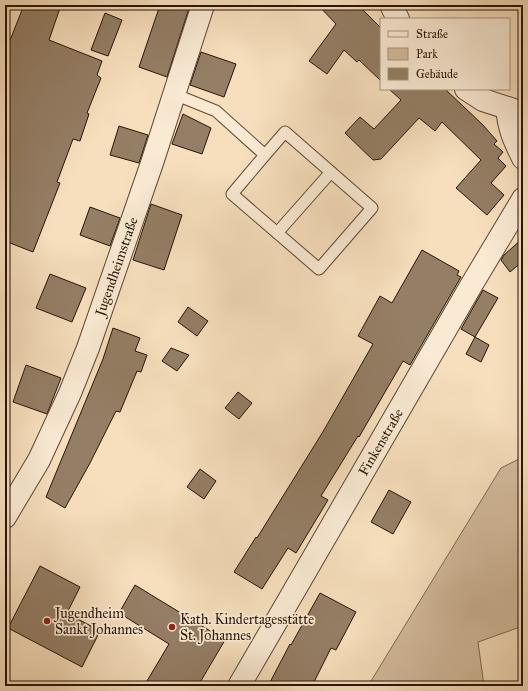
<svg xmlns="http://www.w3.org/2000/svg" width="528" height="691" font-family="'IM FELL Great Primer',serif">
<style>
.green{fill:#d4bc9e;stroke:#7e6852}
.building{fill:#947e65;stroke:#281405}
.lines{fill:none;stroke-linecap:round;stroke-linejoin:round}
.service-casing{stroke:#5c4733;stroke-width:13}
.minor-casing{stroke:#5c4733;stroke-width:24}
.service{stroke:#faead4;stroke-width:11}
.minor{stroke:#faead4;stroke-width:22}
.poi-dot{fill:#8f2418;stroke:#faead4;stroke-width:1.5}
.labels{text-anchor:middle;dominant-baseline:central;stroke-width:3.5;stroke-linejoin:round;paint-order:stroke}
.street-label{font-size:14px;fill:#281405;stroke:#faead4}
.poi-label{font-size:14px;fill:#281405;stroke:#faead4;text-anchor:start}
</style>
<rect width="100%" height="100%" fill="#f7dfbd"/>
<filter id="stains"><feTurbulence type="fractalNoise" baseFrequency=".005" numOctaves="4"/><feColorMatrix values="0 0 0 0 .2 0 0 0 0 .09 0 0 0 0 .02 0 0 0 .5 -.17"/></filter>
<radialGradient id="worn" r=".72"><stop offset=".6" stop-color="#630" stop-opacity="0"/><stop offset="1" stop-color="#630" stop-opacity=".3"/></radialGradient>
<!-- green -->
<polygon class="green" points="523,457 523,626 478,642 484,686 368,686 501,468"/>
<!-- building -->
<g class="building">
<polygon points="24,5 61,5 49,40 102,61 97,75 101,78 87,113 89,114 80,141 73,139 57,182 60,183 33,252 5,241 5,53"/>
<polygon points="160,5 190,5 167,77 139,67"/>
<polygon points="318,5 358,5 381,28 381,81 359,60 357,62 344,50 327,74 309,61 336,24"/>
<polygon points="105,13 122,20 108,56 91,50"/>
<polygon points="201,52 236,64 224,97 190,85"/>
<polygon points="389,89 445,89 483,125 497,141 494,144 503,152 498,158 506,166 491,183 504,195 487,215 456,188 481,160 442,122 435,131 419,118 381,159 373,160 345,133 360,117 374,129 401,100"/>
<polygon points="183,114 211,128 202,154 172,144"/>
<polygon points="119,126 148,135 139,163 110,155"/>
<polygon points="151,204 182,215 164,270 133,260"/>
<polygon points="90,207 120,218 110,246 80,235"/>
<polygon points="523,238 523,261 510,272 501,260 504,255"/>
<polygon points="422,250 459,271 457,275 461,277 410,365 403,361 359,437 358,436 321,496 328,500 296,553 288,548 262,589 234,572 256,537 257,538 324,430 373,344 358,336 380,296 392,303"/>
<polygon points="50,274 86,288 72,322 36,308"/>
<polygon points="483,290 498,298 475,337 461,329"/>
<polygon points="188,307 208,321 197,336 178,322"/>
<polygon points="113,328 140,338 135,351 147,355 141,372 137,371 120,412 116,411 90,463 65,508 46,497 103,359"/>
<polygon points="475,337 489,345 481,362 466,354"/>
<polygon points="171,348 189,355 177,371 162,361"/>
<polygon points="26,365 61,378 47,414 13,402"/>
<polygon points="238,392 252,403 239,419 225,408"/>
<polygon points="200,469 216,481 204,499 187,487"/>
<polygon points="389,490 411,502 393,534 371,522"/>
<polygon points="40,566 80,587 67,613 100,631 82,667 8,628"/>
<polygon points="135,585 225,640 198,686 144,686 169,644 119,613"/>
<polygon points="320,593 356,612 336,650 331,648 312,686 268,686 290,644 291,645"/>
</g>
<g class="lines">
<!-- service casing -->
<g class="service-casing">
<g id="service">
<polyline points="174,94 216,111 265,155 232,194 319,269 372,208 285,132 265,155"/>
<polyline points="277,233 331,172"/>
</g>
</g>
<!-- minor casing -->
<g class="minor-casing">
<g id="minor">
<polyline points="391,5 398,19"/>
<polyline points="466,89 483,100 523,113"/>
<path d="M507,108C509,129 514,140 523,158"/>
<path id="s1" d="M5,517L39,460L70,393L88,348L152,163L203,5"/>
<path id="s2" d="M239,686L472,284L523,199"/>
</g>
</g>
<!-- service -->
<use href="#service" class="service"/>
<!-- minor -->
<use href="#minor" class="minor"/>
</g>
<!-- markers -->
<g class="poi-dot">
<circle cx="47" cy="621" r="4"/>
<circle cx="172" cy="627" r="4"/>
</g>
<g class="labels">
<!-- street labels -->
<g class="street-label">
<text stroke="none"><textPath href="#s1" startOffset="275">Jugendheimstraße</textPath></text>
<text stroke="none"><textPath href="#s2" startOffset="282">Finkenstraße</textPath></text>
</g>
<!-- poi labels -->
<g class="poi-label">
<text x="55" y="613">Jugendheim<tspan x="55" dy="16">Sankt Johannes</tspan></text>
<text x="180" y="619">Kath. Kindertagesstätte<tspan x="180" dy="16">St. Johannes</tspan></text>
</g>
</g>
<!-- margin -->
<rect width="528" height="691" fill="none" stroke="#f7dfbd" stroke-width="20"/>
<rect x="6" y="6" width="516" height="679" fill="none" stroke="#281405" stroke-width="2"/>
<rect x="10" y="10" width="508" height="671" fill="none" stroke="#281405"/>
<!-- legend -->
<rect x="380" y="18" width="130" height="72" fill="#faead4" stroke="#a69481"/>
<rect x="388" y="31" width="20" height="6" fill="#faead4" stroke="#a69481"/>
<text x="416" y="38" font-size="12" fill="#281405">Straße</text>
<rect x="388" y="48" width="20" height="12" fill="#d4bc9e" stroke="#a69481"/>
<text x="416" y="58" font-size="12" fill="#281405">Park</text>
<rect x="388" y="68" width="20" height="12" fill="#947e65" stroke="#a69481"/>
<text x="416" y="78" font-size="12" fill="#281405">Gebäude</text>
<rect width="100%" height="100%" filter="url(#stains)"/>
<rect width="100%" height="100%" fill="url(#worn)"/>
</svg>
